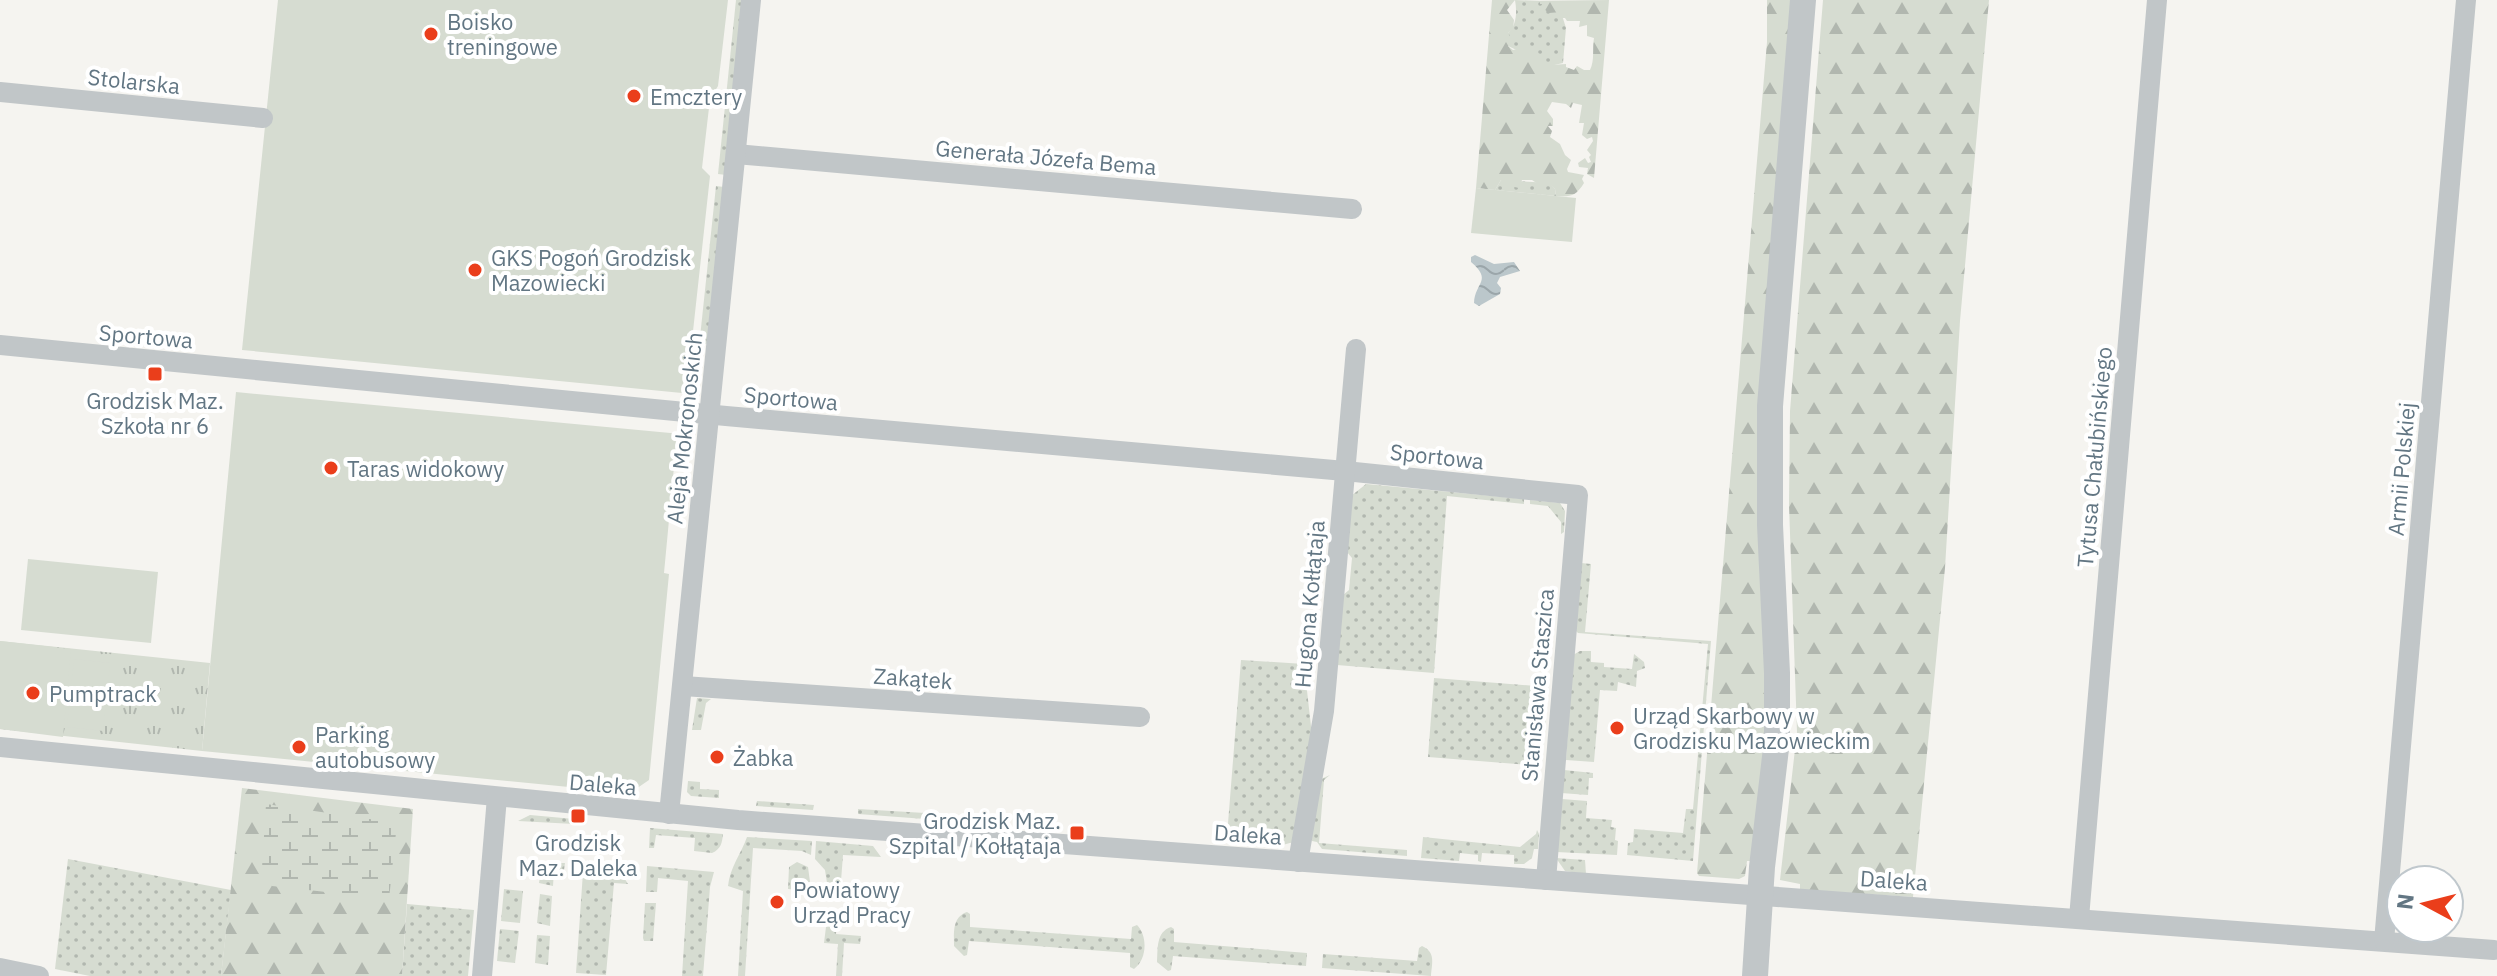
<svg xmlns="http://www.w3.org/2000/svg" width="2497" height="976" font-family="'IBM Plex Sans',sans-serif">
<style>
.grass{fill:url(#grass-dots)}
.forest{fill:url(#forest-firs)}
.wetland{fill:url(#wetland-marsh)}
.park{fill:url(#park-tufts)}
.pitch{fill:#d6dcd1}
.water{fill:url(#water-waves)}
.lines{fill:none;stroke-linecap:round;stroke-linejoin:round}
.minor{stroke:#c1c6c8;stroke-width:20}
.tertiary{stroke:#c1c6c8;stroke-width:26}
.poi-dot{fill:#ea3e1b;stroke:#fff;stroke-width:3}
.labels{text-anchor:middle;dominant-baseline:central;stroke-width:8;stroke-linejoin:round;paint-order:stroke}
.poi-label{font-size:22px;fill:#627683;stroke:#fff;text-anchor:start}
.street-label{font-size:22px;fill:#627683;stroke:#fff}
</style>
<defs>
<pattern id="grass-dots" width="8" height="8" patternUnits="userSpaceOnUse" patternTransform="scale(2)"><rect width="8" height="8" fill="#d6dcd1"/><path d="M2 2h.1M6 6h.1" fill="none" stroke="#b1b7af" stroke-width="1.8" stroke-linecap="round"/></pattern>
<pattern id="forest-firs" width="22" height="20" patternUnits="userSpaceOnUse" patternTransform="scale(2)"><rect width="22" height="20" fill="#d6dcd1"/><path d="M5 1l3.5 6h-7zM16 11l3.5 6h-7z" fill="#b1b7af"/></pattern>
<pattern id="wetland-marsh" width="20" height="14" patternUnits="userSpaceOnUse" patternTransform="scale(2)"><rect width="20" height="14" fill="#d6dcd1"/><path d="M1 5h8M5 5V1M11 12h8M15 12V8" fill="none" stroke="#b1b7af"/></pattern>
<pattern id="park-tufts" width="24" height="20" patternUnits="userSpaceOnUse" patternTransform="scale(2)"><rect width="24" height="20" fill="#d6dcd1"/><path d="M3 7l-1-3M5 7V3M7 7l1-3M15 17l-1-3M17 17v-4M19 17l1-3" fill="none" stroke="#b1b7af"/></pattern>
<pattern id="water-waves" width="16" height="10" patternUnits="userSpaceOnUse" patternTransform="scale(2)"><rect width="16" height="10" fill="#bbc7cb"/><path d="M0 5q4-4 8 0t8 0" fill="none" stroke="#9ba6aa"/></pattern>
</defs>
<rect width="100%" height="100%" fill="#f5f4f0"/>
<!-- grass -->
<g class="grass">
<polygon points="736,0 742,0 726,175 718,174"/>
<path d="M1515,0L1540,1L1561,12L1566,28L1563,63L1550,66L1508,46V33C1517,25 1517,11 1515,0Z"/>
<polygon points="1501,180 1550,183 1555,189 1556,196 1495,190"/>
<polygon points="716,186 724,187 708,343 699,347"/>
<polygon points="1366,484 1524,499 1524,504 1447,496 1434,673 1337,665 1343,595 1349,590 1352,558 1347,552 1351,496"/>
<polygon points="1530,500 1560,503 1565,511 1564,532 1561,534 1561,522 1548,506 1530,504"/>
<polygon points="1581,563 1591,564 1585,632 1711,641 1693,861 1627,855 1628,843 1633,842 1634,829 1683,833 1686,809 1693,809 1708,644 1578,633 1576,631"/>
<polygon points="1580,651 1591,651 1591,662 1604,663 1604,667 1632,669 1634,654 1644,662 1645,668 1637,671 1636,687 1618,682 1617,691 1600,690 1594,762 1566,760 1573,655"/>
<polygon points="1241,660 1304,664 1312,735 1297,841 1279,846 1241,843 1241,838 1227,836"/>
<polygon points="1434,678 1548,687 1542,766 1428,757"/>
<polygon points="697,698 711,699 706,703 701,730 692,730"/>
<polygon points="1564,770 1593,773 1593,778 1589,778 1588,795 1561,793"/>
<polygon points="1330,775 1324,780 1319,843 1407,850 1407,856 1322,849 1317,842 1312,841 1311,837 1321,779"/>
<polygon points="688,781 700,782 700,789 719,790 719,798 691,796 687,792"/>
<polygon points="1562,799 1587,801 1586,818 1612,820 1611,827 1616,828 1615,840 1618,841 1617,855 1556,852"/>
<polygon points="757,801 814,805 813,810 756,806"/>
<polygon points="858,809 925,813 925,819 858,814"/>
<polygon points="530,815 574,819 574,824 518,821"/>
<path d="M650,828L723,834C722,843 721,849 712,853L694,851L695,838L656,835L654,848H649Z"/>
<polygon points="1537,830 1539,834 1538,849 1534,849 1532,858 1524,864 1514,864 1514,855 1482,853 1481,862 1478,861 1478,855 1460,853 1459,861 1421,858 1423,837 1520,847 1536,834"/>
<path d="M747,837L812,841L811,855L802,851L753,848L745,976H738L743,891L728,886C730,867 741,854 747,837Z"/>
<polygon points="816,841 873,846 881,857 843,855 840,894 828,889 825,870 815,859"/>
<polygon points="1556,858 1585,860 1586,874 1565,871"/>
<polygon points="68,859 231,890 221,976 90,976 55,969"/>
<polygon points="588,860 616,865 628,884 614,883 606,975 576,973 583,872 587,871"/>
<polygon points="797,862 808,867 810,882 799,882 798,890 788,889 789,867"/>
<path d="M565,863L564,870H554L553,886L539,883C540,869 551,862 565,863Z"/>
<polygon points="647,866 714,872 710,887 703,976 682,976 688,881 658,878 657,892 646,892"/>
<polygon points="504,889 523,891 520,923 501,921"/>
<polygon points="540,894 552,896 550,926 537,923"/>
<polygon points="645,903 656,903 653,941 644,941 643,938"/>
<polygon points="407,904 474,910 468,976 402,976"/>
<path d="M967,912L970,914V927L1131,939L1132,927L1137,925C1148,936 1147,960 1134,969L1130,967V953L969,941L967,955L964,956L954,946C954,933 952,917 967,912Z"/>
<polygon points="837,918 836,934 861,936 860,944 844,943 842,976 836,976 838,944 824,943 826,927 830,919"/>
<path d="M1171,927L1174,929V942L1307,953L1306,966L1173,956L1171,970L1168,971L1157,962C1158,948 1156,932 1171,927Z"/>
<polygon points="500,929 519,931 515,963 497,961"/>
<polygon points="537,935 550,936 548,965 535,963"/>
<path d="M1422,946C1436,952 1432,963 1431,976L1322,968L1323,954L1417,961L1419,948Z"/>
</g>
<!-- forest -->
<g class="forest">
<path d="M1492,0H1515L1507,10L1514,20L1513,29L1508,33L1511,38L1508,46L1513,50L1528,46L1530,51L1543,55L1545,62L1550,65L1566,64V67L1574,70L1577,66L1584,70H1590C1595,60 1592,49 1594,38L1587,36V25L1579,27L1580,21H1567L1565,18H1561V12L1549,13L1544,9L1546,4H1540V1L1530,5L1526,1L1609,0L1594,178L1587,174L1588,168L1579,167L1578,163L1585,158L1588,163L1591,162L1589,157L1591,155L1587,150L1593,141L1592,137L1587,139L1582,135L1584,123H1579L1582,105L1573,103L1571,108L1566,104L1552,102L1547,111L1553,119V126H1548L1552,131L1550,137L1560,144L1565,155L1571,160L1567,169L1568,172L1584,175L1582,179L1584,183C1576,196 1571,197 1556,196L1555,189L1550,184L1541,186L1532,180H1522L1519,188L1510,186L1501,180L1495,190L1476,188Z"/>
<polygon points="1767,0 1794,0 1769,706 1754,861 1747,861 1745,876 1739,879 1699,876 1697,873 1767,42"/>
<polygon points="1823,0 1989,0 1960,321 1945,568 1913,897 1800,890 1800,884 1780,880 1797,732 1789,505 1790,411"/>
<polygon points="242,788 413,809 402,976 221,976"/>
</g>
<!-- wetland -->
<polygon class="wetland" points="266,804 397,823 389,899 272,886 262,868"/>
<!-- park -->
<polygon class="park" points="0,641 210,663 202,751 0,729"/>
<!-- pitch -->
<g class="pitch">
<polygon points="278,0 728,0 718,86 710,99 702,168 710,176 687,386 682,393 242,350"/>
<polygon points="1476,188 1576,198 1572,242 1471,233"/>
<polygon points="236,392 681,434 677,435 664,573 669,574 649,780 630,793 202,751"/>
<polygon points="28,559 158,572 151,643 21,630"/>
<polygon points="0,641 71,649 63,737 0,729"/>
<polygon points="74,659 110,663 103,731 67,727"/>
</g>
<!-- water -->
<path class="water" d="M1475,255L1494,264L1514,262L1520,271L1500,277L1497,283L1501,288L1500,294L1479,306L1474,303C1475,282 1493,281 1471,262V257Z"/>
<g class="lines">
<!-- minor -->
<g class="minor">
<polyline points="0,92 263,118"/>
<polyline points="736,154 1352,209"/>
<polyline points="0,345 726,416 1345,471 1578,495 1546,880"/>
<polyline points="683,686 1140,717"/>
<polyline points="0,747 738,820 2494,950"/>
<polyline points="669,814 751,0"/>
<polyline points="1298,862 1324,711 1356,349"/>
<polyline points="2079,918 2157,0"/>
<polyline points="2384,941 2466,0"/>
<polyline points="0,968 39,976"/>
<polyline points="482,976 497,797"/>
</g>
<!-- tertiary -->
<polyline class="tertiary" points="1755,976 1762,867 1777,740 1777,673 1770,525 1770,406 1803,0"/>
</g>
<!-- markers -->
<g class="poi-dot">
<circle cx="431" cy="34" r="8"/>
<circle cx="634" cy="96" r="8"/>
<circle cx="475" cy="270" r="8"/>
<rect x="147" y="366" width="16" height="16" rx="4"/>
<circle cx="331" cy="468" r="8"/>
<circle cx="33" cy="693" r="8"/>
<circle cx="1617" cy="728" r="8"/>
<circle cx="299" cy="747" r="8"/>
<circle cx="717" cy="757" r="8"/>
<rect x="570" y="808" width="16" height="16" rx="4"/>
<rect x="1069" y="825" width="16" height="16" rx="4"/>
<circle cx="777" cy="902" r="8"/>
</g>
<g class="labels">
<!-- poi labels -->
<g class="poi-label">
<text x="447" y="21">Boisko<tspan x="447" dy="25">treningowe</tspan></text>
<text x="650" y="96">Emcztery</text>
<text x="491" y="257">GKS Pogoń Grodzisk<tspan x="491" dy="25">Mazowiecki</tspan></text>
<text x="155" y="400" text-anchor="middle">Grodzisk Maz.<tspan x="155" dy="25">Szkoła nr 6</tspan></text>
<text x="347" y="468">Taras widokowy</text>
<text x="49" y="693">Pumptrack</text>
<text x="1633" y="715">Urząd Skarbowy w<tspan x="1633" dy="25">Grodzisku Mazowieckim</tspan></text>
<text x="315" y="734">Parking<tspan x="315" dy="25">autobusowy</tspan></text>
<text x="733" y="757">Żabka</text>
<text x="1061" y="820" text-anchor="end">Grodzisk Maz.<tspan x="1061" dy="25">Szpital / Kołłątaja</tspan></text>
<text x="578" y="842" text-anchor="middle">Grodzisk<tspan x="578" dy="25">Maz. Daleka</tspan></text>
<text x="793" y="889">Powiatowy<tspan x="793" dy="25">Urząd Pracy</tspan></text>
</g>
<!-- street labels -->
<g class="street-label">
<text transform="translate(134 81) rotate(6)">Stolarska</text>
<text transform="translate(1046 157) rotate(5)">Generała Józefa Bema</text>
<text transform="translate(146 336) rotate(5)">Sportowa</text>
<text transform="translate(791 398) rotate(5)">Sportowa</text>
<text transform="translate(684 428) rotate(-84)">Aleja Mokronoskich</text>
<text transform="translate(1437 456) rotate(6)">Sportowa</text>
<text transform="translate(2094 457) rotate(-85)">Tytusa Chałubińskiego</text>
<text transform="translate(2401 469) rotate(-85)">Armii Polskiej</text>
<text transform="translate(1309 604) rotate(-85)">Hugona Kołłątaja</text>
<text transform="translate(913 678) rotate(4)">Zakątek</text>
<text transform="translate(1537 685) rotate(-85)">Stanisława Staszica</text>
<text transform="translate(603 784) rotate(5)">Daleka</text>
<text transform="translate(1248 834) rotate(4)">Daleka</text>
<text transform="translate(1894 880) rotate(4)">Daleka</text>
</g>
</g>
<!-- north arrow -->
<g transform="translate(2425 904) rotate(277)"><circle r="38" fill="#ffffff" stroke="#c0c8cd" stroke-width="2"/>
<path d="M0-6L14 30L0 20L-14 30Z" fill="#ea3e1b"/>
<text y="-12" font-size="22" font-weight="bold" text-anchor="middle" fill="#627683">N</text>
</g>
</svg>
